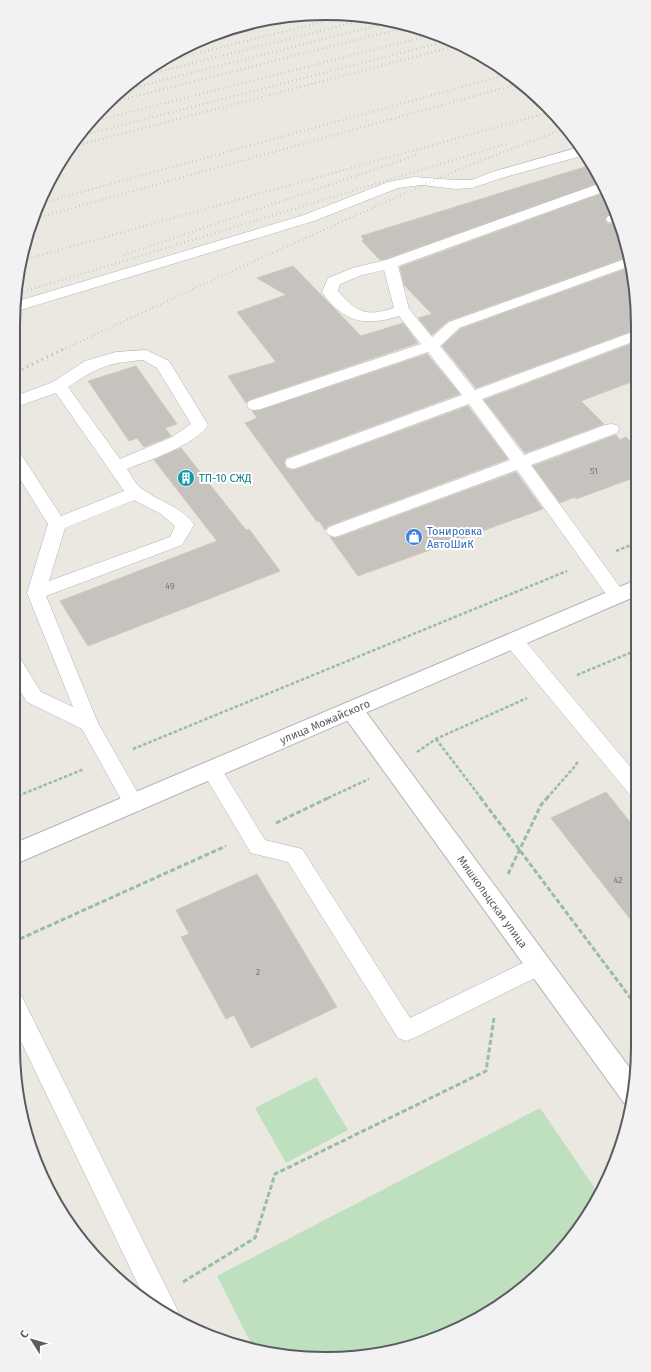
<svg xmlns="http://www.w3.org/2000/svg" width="651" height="1372" font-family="'Fira Sans',sans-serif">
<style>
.green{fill:#bfe0be}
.building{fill:#c6c2be;stroke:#cec9bf}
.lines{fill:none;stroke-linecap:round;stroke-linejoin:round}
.service-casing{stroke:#b1b3b7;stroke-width:1}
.minor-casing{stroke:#b1b3b7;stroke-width:2}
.secondary-casing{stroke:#b0b3b7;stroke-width:2}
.path-far1{stroke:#97bea1;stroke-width:2.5;stroke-dasharray:3.5 2;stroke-linecap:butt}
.path{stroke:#97bea1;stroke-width:3;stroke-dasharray:5 2.5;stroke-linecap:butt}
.service{fill:#fff;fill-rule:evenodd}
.minor{fill:#fff;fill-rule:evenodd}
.secondary{fill:#fff;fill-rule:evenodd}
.rail-far1{stroke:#afb0b0;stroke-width:2;stroke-dasharray:0.5 3.5;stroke-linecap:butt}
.rail{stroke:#afb0b0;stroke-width:3;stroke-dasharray:1 4.5;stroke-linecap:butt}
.labels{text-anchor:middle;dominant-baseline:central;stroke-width:4;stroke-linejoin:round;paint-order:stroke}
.number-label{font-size:9px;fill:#747678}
.culture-label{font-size:11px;fill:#0d838f;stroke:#fff;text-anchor:start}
.shop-label{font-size:11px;fill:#366cbe;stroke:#fff;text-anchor:start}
.street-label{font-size:11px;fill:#595c60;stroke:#fff}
.rim{fill:none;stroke:#595c60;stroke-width:2}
</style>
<rect width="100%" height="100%" fill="#eae8e0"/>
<!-- green -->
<g class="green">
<polygon points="316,1077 348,1130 286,1163 255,1108"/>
<polygon points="540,1108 598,1193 560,1253 516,1295 464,1327 367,1356 264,1353 254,1349 217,1276"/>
</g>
<!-- building -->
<g class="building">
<polygon points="591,165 600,182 386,259 380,260 362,241 364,240 361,236"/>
<polygon points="606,192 616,213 608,215 605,220 608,224 619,223 628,257 448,321 432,335 418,318 432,314 404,285 400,267"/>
<polygon points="293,266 361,336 403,323 418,343 249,400 246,403 228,376 276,362 237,312 286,295 257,278"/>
<polygon points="631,267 635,284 635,330 476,388 442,346 460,329"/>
<polygon points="636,342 636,380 581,401 604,424 525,453 484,400"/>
<polygon points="427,354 460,394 286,458 284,462 286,468 293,470 300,468 468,406 508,459 328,526 325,530 319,521 317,522 245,423 257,418 252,411 261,410"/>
<polygon points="136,366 177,424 165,428 171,436 144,447 137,438 129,441 88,381"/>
<polygon points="616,435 620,440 626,437 636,448 636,477 576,499 575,497 560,503 533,466"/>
<polygon points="181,448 246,530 249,529 280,571 88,646 60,601 217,541 154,460"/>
<polygon points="516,472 543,509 358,576 330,537 335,538 342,536"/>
<polygon points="606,792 637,831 638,929 551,818"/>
<polygon points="257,874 337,1007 251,1048 234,1015 226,1019 181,937 189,934 176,910"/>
</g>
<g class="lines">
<!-- service casing -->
<g class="service-casing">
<g id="service">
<polygon points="580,147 585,155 502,178 472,188 455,189 422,185 398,188 314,221 14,312 15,302 304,215 388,182 414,177 455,180 472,180 492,172"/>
<path d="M601,183L606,191L398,266L409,309L432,337L449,322L628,258L630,266L459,328L440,346L475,390L635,331V341L482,399L524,455L605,425L611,424L617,425L619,429L617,433L531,465L623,591L626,596L623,601L617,603L611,601L517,470L341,535L335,537L329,535L326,531L329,527L510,460L469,404L299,467L293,469L287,467L285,463L287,459L462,395L428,352L261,409L255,410L249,409L247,405L249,401L421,344L399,316C365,327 343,322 322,292L328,278L353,268L386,260ZM384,270L394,308C366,317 357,313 338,291L340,284L362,275Z"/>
<polygon points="616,214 618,222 608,222 606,219 608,216"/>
<path d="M146,350L169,361L208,425C196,445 149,460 127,469C131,475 136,485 142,489C159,502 182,506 194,525L182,545L46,596L98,723L144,804L141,810L134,812L127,810L82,729L27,702L13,679V656L20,658L41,692L73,707L27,593L48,524L13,468V449L19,451L61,516L124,491L56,393L13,408V397L53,382L85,361L116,352ZM143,360L157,368L191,424L172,437L120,459L68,387C98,367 107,363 143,360ZM134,500L161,514L175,526L170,537L49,581L65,528Z"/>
<polygon points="514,634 521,636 637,775 637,797 630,795 507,646 505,641 507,636"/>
<polygon points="212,763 219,765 265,840 302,849 410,1018 539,955 547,958 550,965 547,972 414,1038 406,1041 398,1038 288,862 251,853 202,771 205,765"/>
<polygon points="13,992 21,995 176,1307 180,1316 178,1320 169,1317 146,1301 13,1025"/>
</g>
</g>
<!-- minor casing -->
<g class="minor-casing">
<polygon id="minor" points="352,701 360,704 635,1075 632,1106 624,1103 344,716 341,710 344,704"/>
</g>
<!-- secondary casing -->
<g class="secondary-casing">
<polygon id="secondary" points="636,580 636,596 13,865 13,844"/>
</g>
<!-- path-far1 -->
<g class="path-far1">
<polyline points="616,551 636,543"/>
<polyline points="577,675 637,650"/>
<polyline points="436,739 481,798"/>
<polyline points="133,749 567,571"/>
<polyline points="417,752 436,739 527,698"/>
<polyline points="13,798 84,769"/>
<polyline points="328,798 369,779"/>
<polyline points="547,798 576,765 578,760"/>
</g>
<!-- path -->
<g class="path">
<polyline points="480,797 638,1008"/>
<polyline points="13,798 15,797"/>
<polyline points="276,823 330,797"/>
<polyline points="508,874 541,805 548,797"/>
<polyline points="13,942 226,846"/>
<polyline points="183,1282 255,1238 275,1174 486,1071 494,1018"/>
</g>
<!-- service -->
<use href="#service" class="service"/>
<!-- minor -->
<use href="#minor" class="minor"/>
<!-- secondary -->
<use href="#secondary" class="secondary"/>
<!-- rail-far1 -->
<g class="rail-far1">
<polyline points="154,64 350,15"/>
<polyline points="138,77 371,18"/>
<polyline points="121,91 394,21"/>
<polyline points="105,104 411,26"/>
<polyline points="91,122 435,34"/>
<polyline points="79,136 451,40"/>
<polyline points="68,148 460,45"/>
<polyline points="38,204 509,74"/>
<polyline points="33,219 521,83"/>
<polyline points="124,255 417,155"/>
<polyline points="20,261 550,112"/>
<polyline points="16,294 509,143"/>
<polyline points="62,350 232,271 462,168 566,128"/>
</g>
<!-- rail -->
<polyline class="rail" points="22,369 64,349"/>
</g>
<!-- icons -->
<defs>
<g id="building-disc" transform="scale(0.9)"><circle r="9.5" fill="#0f9aa8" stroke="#fff"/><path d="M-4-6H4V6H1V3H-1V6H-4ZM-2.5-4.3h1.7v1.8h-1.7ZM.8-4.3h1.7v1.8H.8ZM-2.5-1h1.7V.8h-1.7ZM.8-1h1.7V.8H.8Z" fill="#fff"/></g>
<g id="shop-disc" transform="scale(0.9)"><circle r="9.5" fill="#3f7fe0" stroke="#fff"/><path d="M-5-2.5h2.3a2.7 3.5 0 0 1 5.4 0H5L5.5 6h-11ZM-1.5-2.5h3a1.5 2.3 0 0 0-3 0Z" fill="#fff"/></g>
</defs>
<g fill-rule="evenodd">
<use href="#building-disc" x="186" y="478"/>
<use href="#shop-disc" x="414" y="537"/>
</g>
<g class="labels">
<!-- number labels -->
<g class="number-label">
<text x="594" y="471">51</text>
<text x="170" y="586">49</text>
<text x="618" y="880">42</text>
<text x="258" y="972">2</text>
</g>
<!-- culture labels -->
<g class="culture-label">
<text x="199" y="478">ТП-10 СЖД</text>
</g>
<!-- shop labels -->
<g class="shop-label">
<text x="427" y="531">Тонировка<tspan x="427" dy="13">АвтоШиК</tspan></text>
</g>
<!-- street labels -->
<g class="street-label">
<text transform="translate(325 722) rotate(-23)">улица Можайского</text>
<text transform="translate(492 902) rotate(54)">Мишкольцская улица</text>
</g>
</g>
<!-- crop -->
<path d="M0 0H651V1372H0ZM325 20H326A305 305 0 0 1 631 325V1047A305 305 0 0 1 326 1352H325A305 305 0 0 1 20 1047V325A305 305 0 0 1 325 20Z" fill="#f2f2f2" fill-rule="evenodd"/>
<path class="rim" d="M325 20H326A305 305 0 0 1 631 325V1047A305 305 0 0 1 326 1352H325A305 305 0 0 1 20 1047V325A305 305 0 0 1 325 20Z"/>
<!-- north arrow -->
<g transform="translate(32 1340) rotate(307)" stroke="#ffffff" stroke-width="3" paint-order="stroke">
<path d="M0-3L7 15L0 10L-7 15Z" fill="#595c60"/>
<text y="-6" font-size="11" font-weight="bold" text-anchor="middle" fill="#595c60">С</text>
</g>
</svg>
